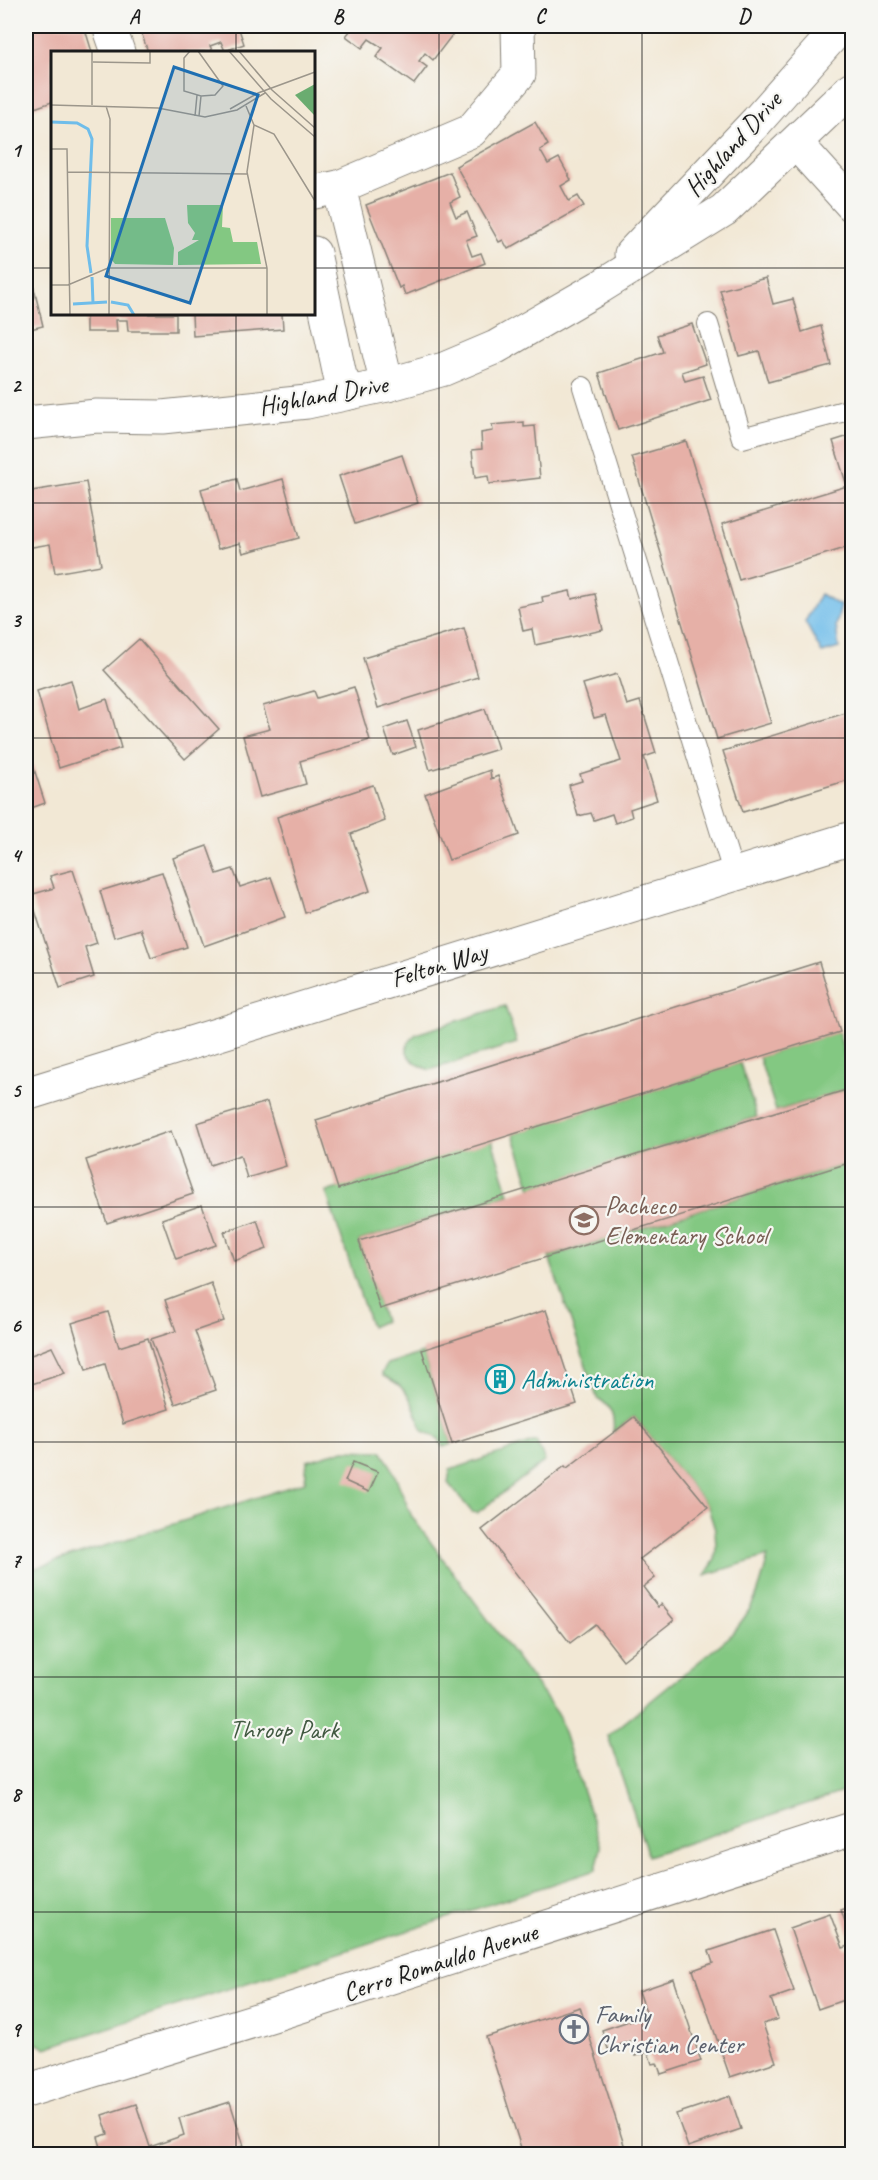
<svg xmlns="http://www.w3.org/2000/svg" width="878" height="2180" font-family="Caveat,sans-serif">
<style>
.green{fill:#83c882;stroke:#50724f;stroke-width:1.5}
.water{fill:#6fbdea;stroke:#466c83;stroke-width:1.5}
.building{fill:#e6b0a7}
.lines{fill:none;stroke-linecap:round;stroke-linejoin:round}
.service-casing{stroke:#878278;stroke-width:22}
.minor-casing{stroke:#878278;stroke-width:35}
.service{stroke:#fff;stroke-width:20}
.minor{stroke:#fff;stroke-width:33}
.grid{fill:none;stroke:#1c1c1c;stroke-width:1.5;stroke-opacity:0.55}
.labels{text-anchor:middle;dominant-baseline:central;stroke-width:4.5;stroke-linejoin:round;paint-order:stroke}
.street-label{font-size:26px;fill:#1c1c1c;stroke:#f6f6f2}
.education-label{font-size:26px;fill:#785e54;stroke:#f6f6f2;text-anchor:start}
.culture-label{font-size:26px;fill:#0d838f;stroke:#f6f6f2;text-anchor:start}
.park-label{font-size:26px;fill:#405840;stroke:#f6f6f2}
.worship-label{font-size:26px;fill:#5b616d;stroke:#f6f6f2;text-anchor:start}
.inset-river{fill:none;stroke:#6fbdea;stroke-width:3}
.inset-road{fill:none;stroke:#9c968b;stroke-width:1.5}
.view{fill:#1f6fb2;fill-opacity:0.15;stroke:#1f6fb2;stroke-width:3}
.inset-edge{fill:none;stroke:#1c1c1c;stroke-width:3}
.neatline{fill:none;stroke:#1c1c1c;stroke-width:2}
.grid-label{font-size:20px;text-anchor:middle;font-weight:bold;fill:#1c1c1c}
</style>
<rect width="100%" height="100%" fill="#f6f6f2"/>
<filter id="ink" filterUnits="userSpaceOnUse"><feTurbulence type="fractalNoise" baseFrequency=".0167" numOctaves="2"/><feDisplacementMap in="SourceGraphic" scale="12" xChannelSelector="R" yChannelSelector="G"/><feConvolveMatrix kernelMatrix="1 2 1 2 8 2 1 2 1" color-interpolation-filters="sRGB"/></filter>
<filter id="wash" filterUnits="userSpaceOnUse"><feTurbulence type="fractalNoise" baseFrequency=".008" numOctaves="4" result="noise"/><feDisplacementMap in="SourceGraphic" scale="24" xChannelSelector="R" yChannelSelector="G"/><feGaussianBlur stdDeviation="1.35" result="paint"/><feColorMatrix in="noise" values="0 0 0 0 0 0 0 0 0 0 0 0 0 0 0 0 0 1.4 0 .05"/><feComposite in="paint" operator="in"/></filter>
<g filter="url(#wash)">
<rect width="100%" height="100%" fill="#f2e8d5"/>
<!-- green -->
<g class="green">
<path d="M505,1006L517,1043L430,1070C411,1063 397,1051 416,1034Z"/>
<polygon points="838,1032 852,1076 852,1088 776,1111 759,1057"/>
<polygon points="740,1063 757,1117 531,1188 513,1134"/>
<polygon points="492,1140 509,1194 359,1241 384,1321 371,1327 326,1192"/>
<path d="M852,1162V1789L648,1856L608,1736L729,1637C755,1607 759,1593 768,1556L705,1575L715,1560L716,1547L715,1530L708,1507L634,1417L613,1432C615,1417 611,1405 597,1398L549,1257Z"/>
<path d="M423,1353L452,1444L443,1447L439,1439L422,1430C414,1405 409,1386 383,1376L382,1373L387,1364Z"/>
<polygon points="536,1441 545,1461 477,1513 472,1512 448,1483 450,1470"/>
<polygon points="344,1450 381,1451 391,1466 412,1517 558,1714 601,1847 596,1870 46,2048 26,2039 26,1571 305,1482 307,1461"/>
</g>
<!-- water -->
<polygon class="water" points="820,594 841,606 836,626 839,648 822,653 805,622"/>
<g id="blocks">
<!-- building -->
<g class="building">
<polygon points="26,26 84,26 92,52 52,52 52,102 26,111"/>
<polygon points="139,26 238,26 244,44 225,51 221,42 210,46 213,52 148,52"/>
<polygon points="354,26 459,26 433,60 425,53 419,61 427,67 414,84 376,57 383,48 369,39 362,48 346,36"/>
<polygon points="535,122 548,145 540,150 548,164 559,158 571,180 561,186 569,201 578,196 584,206 508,249 503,240 499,242 456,166"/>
<polygon points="450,172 460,197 450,202 456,217 467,212 477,236 466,240 472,256 481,253 485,263 405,295 402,286 399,288 366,205"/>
<polygon points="26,255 43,326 26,330"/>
<polygon points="766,278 773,304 793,299 802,332 821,326 831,365 768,382 759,351 739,356 720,290"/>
<polygon points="86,314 176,314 176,331 128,331 127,320 116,320 117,332 86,332"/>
<polygon points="192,314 282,314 283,329 193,336"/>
<polygon points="692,324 706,364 682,372 685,381 703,376 711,400 618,430 599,373 663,352 657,335"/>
<polygon points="524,422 524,427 535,426 540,478 489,484 488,476 475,478 472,450 482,449 481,433 493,431 492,425"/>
<polygon points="852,435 852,546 739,580 722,524 847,486 833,441"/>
<polygon points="686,441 771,723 717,739 632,457"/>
<polygon points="402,455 418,503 355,524 339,476"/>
<polygon points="237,479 240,491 283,479 299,538 243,553 240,543 218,549 201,489"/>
<polygon points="86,482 101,565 55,573 50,544 26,548 26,492"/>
<polygon points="852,555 852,573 847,556"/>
<polygon points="570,591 572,599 595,594 603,630 535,645 532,629 523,631 518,607 543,602 542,597"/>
<polygon points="464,628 478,677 378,708 363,658"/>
<polygon points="139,639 219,729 185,759 104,670"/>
<polygon points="617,674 627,705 640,701 656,753 644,757 657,800 630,809 632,817 615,823 612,814 594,820 591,813 578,816 569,785 582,781 580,774 621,761 606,715 594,718 583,684"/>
<polygon points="71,680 79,709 107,699 121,748 59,768 37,691"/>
<polygon points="354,687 370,740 300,761 306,784 260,797 243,736 270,729 263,706 314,691 317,698"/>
<polygon points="485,709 498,749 430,770 418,730"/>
<polygon points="852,711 852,779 743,812 723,751"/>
<polygon points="407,721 416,747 393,755 384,729"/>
<polygon points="26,744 45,803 26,810"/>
<polygon points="490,770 491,779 498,776 519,835 449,860 425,794"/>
<polygon points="373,785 385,821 351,834 370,891 305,913 277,817"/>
<polygon points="207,846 217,874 233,869 240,887 271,877 285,917 204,946 173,858"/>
<polygon points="73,870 97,943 85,947 94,977 60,988 30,895 54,888 50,876"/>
<polygon points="162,872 187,947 151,958 141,929 114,937 100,891"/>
<polygon points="819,962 840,1032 338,1189 316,1120"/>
<polygon points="852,1088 852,1162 380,1309 359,1241"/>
<polygon points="267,1102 286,1166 247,1178 240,1155 210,1165 197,1123"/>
<polygon points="171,1131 193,1194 107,1223 86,1160"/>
<polygon points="202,1205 216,1245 176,1259 162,1219"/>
<polygon points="257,1220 267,1249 234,1261 224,1232"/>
<polygon points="26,1223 31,1238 26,1239"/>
<polygon points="211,1283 224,1321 195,1331 216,1390 175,1404 151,1339 176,1331 165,1300"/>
<polygon points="546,1310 577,1404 452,1444 422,1350"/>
<polygon points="108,1312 119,1347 148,1338 169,1409 123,1424 105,1364 86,1370 72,1323"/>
<polygon points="52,1347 65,1373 26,1386 26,1357"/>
<polygon points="634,1417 708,1507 640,1559 655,1578 643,1587 658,1607 661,1604 674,1620 623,1660 595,1624 570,1643 482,1530 565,1466 567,1468"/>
<polygon points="353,1462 378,1472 369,1492 345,1481"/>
<polygon points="852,1906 852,1942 841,1910"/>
<polygon points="830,1914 843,1948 852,1945 852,1997 818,2009 790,1928"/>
<polygon points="773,1930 794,1991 771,1999 778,2019 763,2024 776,2062 730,2077 693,1970 713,1963 709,1951"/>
<polygon points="674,1979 701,2061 661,2074 657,2063 652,2064 648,2052 635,2056 630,2041 608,2049 602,2030 647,2015 639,1991"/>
<polygon points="580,2007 627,2154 523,2154 486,2037"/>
<polygon points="730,2096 741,2129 688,2147 676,2114"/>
<polygon points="230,2102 244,2146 218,2154 189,2154 189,2153 103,2154 98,2137 108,2134 102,2115 136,2104 150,2147 184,2135 179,2118"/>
</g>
</g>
</g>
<g filter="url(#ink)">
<use href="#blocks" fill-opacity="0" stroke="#878278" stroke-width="1.5"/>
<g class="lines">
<!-- service casing -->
<g class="service-casing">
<g id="service">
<polyline points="708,324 742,438 852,409"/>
<polyline points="583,387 734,875"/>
</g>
</g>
<!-- minor casing -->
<g class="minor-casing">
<g id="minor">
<polyline points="109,26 118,52"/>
<polyline points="796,143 852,205"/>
<polyline points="339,187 387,385"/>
<polyline points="314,192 339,187 471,131 519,74 518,26"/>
<polyline points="314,253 340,376 349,393"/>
<polyline points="631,254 757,121 841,26"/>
<polyline points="26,423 97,416 162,417 307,402 387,385 444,369 496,347 600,287 724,210 852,88"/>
<polyline points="26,1094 852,838"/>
<polyline points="26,2091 273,2015 852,1829"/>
</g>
</g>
<!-- service -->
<use href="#service" class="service"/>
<!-- minor -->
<use href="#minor" class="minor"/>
</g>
</g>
<!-- grid -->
<path class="grid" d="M236,26V52M439,26V2154M642,26V2154M26,268H52M314,268H852M236,314V2154M26,503H852M26,738H852M26,973H852M26,1207H852M26,1442H852M26,1677H852M26,1912H852"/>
<!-- icons -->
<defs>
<g id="school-ring" transform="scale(1.5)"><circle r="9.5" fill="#f6f6f2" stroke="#8d6e63" stroke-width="1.5"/><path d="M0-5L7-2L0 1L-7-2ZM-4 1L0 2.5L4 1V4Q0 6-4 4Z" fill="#8d6e63"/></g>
<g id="building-ring" transform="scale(1.5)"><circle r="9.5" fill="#f6f6f2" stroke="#0f9aa8" stroke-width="1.5"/><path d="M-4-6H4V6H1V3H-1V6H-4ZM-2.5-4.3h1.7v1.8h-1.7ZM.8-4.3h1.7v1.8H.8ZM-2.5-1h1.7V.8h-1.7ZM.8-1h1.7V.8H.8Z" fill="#0f9aa8"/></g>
<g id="church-ring" transform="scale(1.5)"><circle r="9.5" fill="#f6f6f2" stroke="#6b7280" stroke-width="1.5"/><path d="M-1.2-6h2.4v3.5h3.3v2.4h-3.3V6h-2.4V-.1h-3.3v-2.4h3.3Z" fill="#6b7280"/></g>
</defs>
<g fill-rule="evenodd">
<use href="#school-ring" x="584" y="1220"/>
<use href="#building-ring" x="500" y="1379"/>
<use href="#church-ring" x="574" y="2029"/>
</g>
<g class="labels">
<!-- street labels -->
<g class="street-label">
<text transform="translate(733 144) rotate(-48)">Highland Drive</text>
<text transform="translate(323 395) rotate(-10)">Highland Drive</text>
<text transform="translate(439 965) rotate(-17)">Felton Way</text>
<text transform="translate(440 1962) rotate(-18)">Cerro Romauldo Avenue</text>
</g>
<!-- education labels -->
<g class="education-label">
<text x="605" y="1205">Pacheco<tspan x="605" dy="30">Elementary School</tspan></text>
</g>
<!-- culture labels -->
<g class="culture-label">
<text x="521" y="1379">Administration</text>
</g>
<!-- park labels -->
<g class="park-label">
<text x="284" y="1729">Throop Park</text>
</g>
<!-- worship labels -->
<g class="worship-label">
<text x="595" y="2014">Family<tspan x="595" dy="30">Christian Center</tspan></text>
</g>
</g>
<!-- overview -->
<g transform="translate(51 51)">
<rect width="264" height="264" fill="#f2e8d5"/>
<path d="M136,154H172L171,176L179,177L182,191H206L210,213L127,214V201L148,189H141L144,182L137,172ZM60,167H114L123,197L122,214L64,213L60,208Z" fill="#83c882"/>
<path d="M264,33V65L244,44Z" fill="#6aac70"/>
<path class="inset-river" d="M0,71L26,72L37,78L41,88L36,195L40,222M41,226L42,252M60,251L77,254L83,264M22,253L56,251"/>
<path class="inset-road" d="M139,0L133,7V40L150,45L164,44L172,35L147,0M178,0L220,48L264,86M188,0L221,39L264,77M42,11L99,12V0M0,13V39M0,54L107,57L154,66L186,59L214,42M41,54V0M55,55L59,68L58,264M195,55L203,74L196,121L216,217V264M179,58L207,42L264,21M144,65L146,44M148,65L150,45M203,74L223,83L264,150M0,98H16L19,264M16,121L196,123M0,234H17L57,217H216"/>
<path class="view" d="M123,16L207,44L139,252L55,225Z"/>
<rect width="264" height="264" class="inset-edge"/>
</g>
<!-- margin -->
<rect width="878" height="2180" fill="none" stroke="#f6f6f2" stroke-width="66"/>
<rect x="33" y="33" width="812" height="2114" class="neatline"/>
<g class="grid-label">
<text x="134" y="23">A</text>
<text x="338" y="23">B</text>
<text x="540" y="23">C</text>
<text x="744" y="23">D</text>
<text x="16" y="157">1</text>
<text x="16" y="392">2</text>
<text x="16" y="627">3</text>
<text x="16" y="862">4</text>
<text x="16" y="1097">5</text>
<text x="16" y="1332">6</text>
<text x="16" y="1567">7</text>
<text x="16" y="1801">8</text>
<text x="16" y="2036">9</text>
</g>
</svg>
